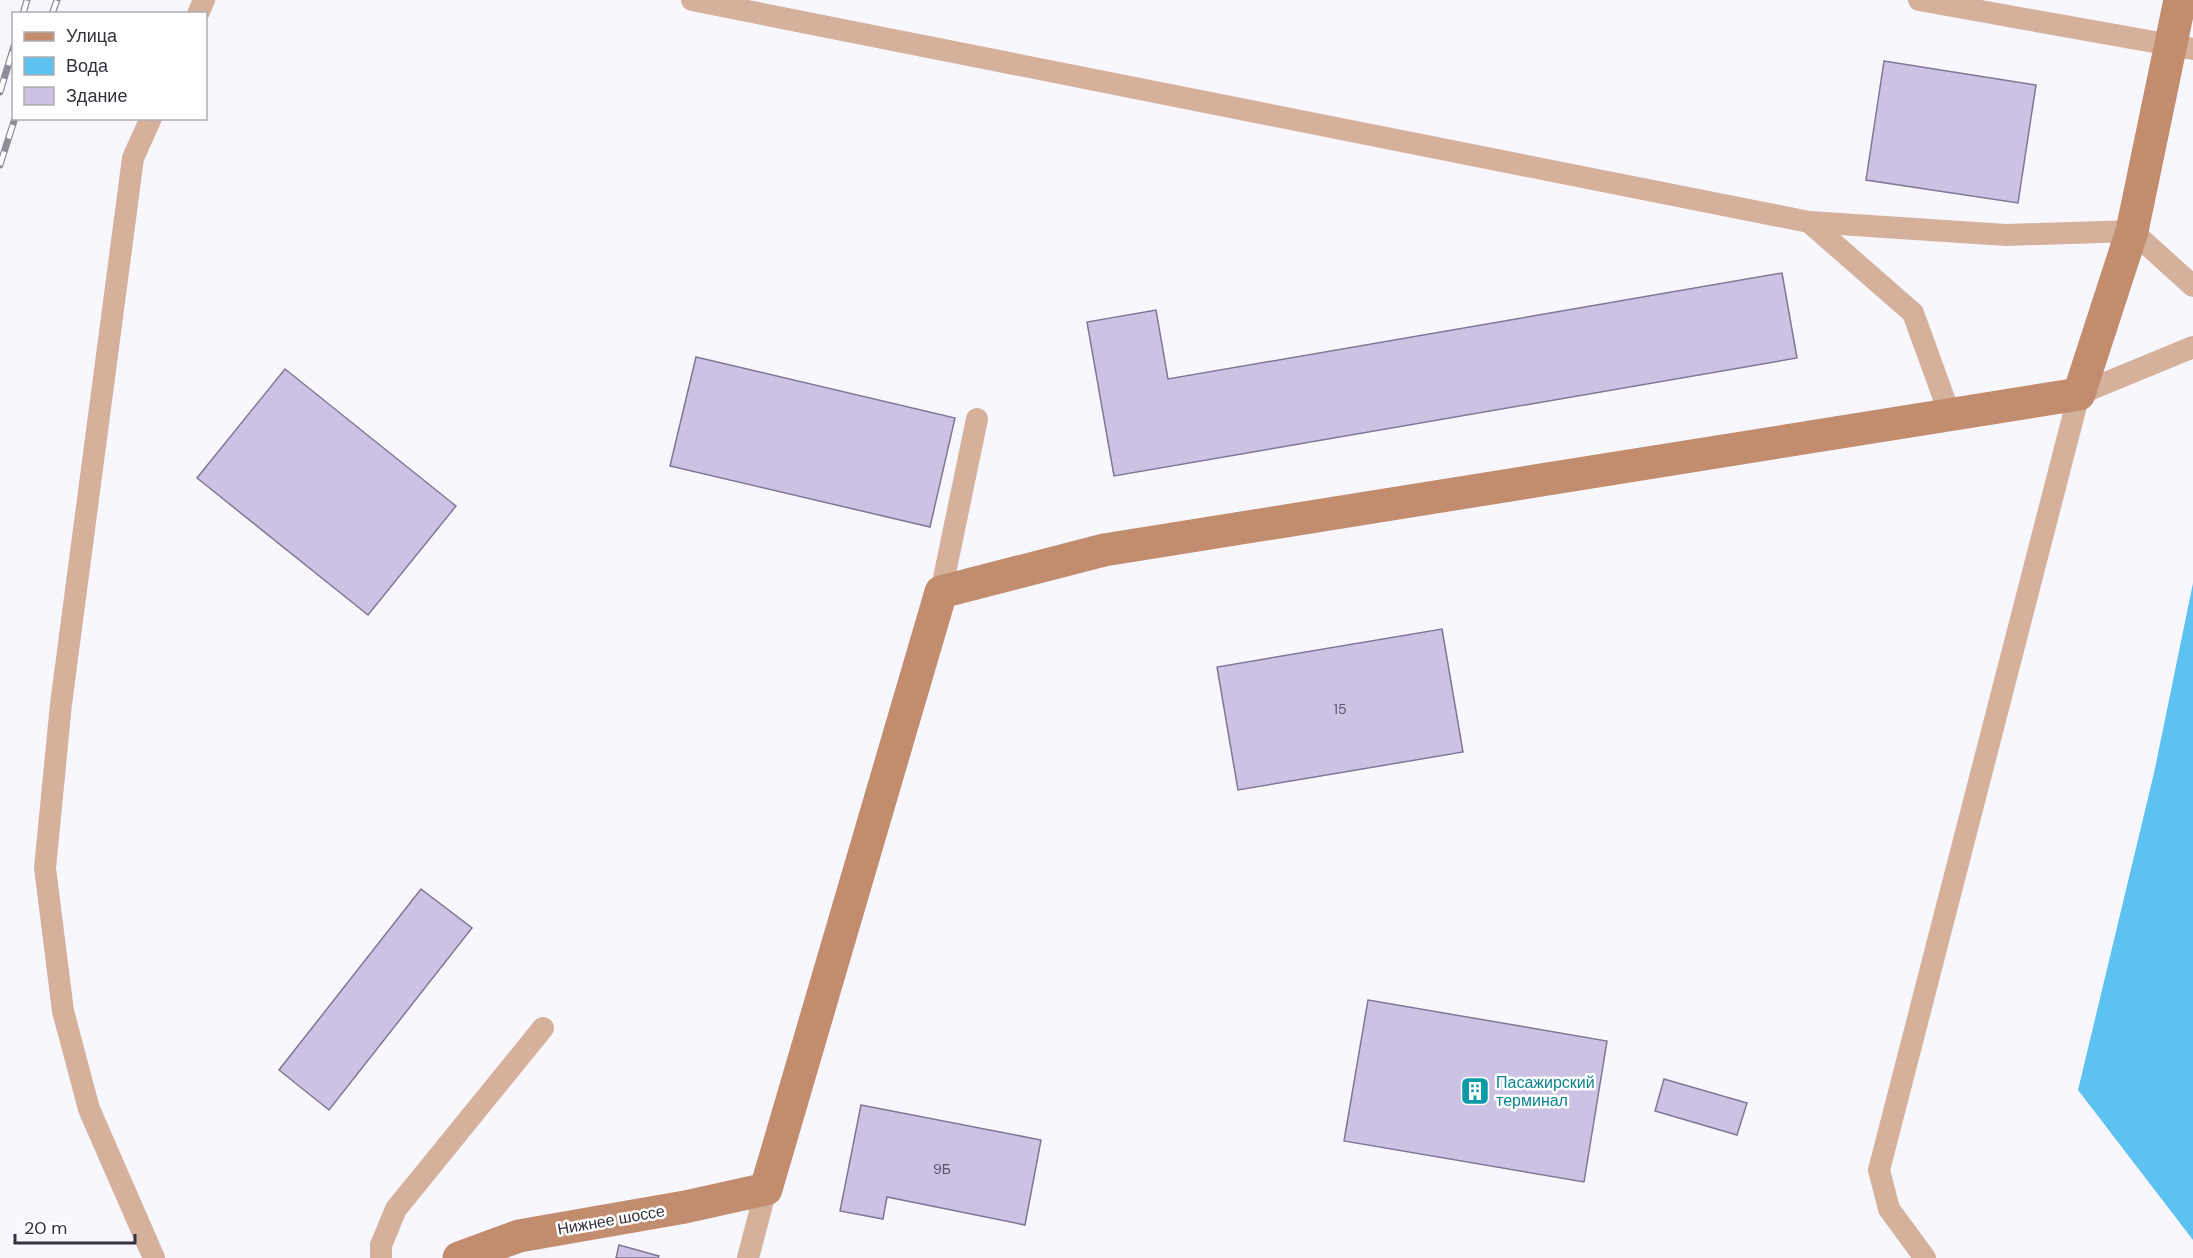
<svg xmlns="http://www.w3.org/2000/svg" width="2193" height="1258" font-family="'DM Sans',sans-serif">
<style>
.water{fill:#5dc2ef}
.building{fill:#ccc2e3;stroke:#807795;stroke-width:1.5}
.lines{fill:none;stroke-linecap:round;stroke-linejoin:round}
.lane{stroke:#d5b19c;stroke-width:22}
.secondary{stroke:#c28d6f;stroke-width:33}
.rail-casing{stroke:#8f8d96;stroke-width:7}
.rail{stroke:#fff;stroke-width:4.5;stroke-dasharray:14;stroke-linecap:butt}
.labels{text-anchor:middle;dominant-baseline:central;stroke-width:5;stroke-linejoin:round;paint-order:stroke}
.number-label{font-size:14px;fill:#5a5566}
.culture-label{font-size:16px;fill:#0d838f;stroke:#fff;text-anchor:start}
.street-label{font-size:16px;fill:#34313d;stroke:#fff}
</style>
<rect width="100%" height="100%" fill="#f9f7fe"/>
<!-- water -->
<polygon class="water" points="2193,583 2193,1240 2078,1090 2154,773"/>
<!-- building -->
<g class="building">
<polygon points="1884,61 2036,85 2018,203 1866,180"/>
<polygon points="1782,273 1797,358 1114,476 1087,322 1156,310 1168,379"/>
<polygon points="696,357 955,418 930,527 670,466"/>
<polygon points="285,369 456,506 368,615 197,478"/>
<polygon points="1442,629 1463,752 1238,790 1217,667"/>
<polygon points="421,889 472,928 329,1110 279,1070"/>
<polygon points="1368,1000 1607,1041 1584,1182 1344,1141"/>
<polygon points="1664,1079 1747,1103 1737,1135 1655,1111"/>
<polygon points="861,1105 1041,1140 1025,1225 887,1197 883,1219 840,1211"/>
<polygon points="619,1245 659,1256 658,1258 616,1258"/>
</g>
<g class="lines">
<!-- lane -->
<g class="lane">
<polyline points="692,0 1809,222 2006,235 2132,231 2193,286"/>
<polyline points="1919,0 2193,49"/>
<polyline points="198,14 204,0"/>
<polyline points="151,118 133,158 61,704 45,868 63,1011 89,1109 154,1258"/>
<polyline points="1809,222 1913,313 1950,415"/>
<polyline points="941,592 977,419"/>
<polyline points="381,1258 381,1245 396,1209 543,1028"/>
<polyline points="748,1258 766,1189"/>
<polyline points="1925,1258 1889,1209 1879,1170 2079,394 2193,347"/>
</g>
<!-- secondary -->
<polyline class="secondary" points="459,1258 519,1236 685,1207 766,1189 941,592 1104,550 2079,394 2132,231 2180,0"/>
<!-- rail casing -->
<g class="rail-casing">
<g id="rail">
<polyline points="23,14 27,0"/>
<polyline points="52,14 57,0"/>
<polyline points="0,92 14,46"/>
<polyline points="0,165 15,118"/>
</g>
</g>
<!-- rail -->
<use href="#rail" class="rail"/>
</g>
<!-- icons -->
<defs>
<g id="building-square" transform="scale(1.5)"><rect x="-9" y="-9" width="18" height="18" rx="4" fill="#0f9aa8" stroke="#fff"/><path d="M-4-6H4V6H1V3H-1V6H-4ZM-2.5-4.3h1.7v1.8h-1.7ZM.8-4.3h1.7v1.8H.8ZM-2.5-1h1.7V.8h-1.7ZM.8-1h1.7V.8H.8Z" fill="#fff"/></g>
</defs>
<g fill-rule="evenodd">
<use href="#building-square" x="1475" y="1091"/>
</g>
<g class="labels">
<!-- number labels -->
<g class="number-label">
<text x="1340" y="709">15</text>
<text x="942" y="1169">9Б</text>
</g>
<!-- culture labels -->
<g class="culture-label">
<text x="1496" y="1082">Пасажирский<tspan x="1496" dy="18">терминал</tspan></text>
</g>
<!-- street labels -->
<g class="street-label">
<text transform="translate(611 1220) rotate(-10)">Нижнее шоссе</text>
</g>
</g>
<!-- legend -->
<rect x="12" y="12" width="195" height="108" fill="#ffffff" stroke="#aeadb1" stroke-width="1.5"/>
<rect x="24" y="32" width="30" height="9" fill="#c28d6f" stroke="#aeadb1" stroke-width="1.5"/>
<text x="66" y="42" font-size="18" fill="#34313d">Улица</text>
<rect x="24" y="57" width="30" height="18" fill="#5dc2ef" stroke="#aeadb1" stroke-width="1.5"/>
<text x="66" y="72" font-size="18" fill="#34313d">Вода</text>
<rect x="24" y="87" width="30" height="18" fill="#ccc2e3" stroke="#aeadb1" stroke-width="1.5"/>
<text x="66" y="102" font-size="18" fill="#34313d">Здание</text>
<!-- scale -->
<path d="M15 1234v9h120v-9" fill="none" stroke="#34313d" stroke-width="3"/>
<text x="24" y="1234" font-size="18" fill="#34313d" stroke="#ffffff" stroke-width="4.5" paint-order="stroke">20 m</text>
</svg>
